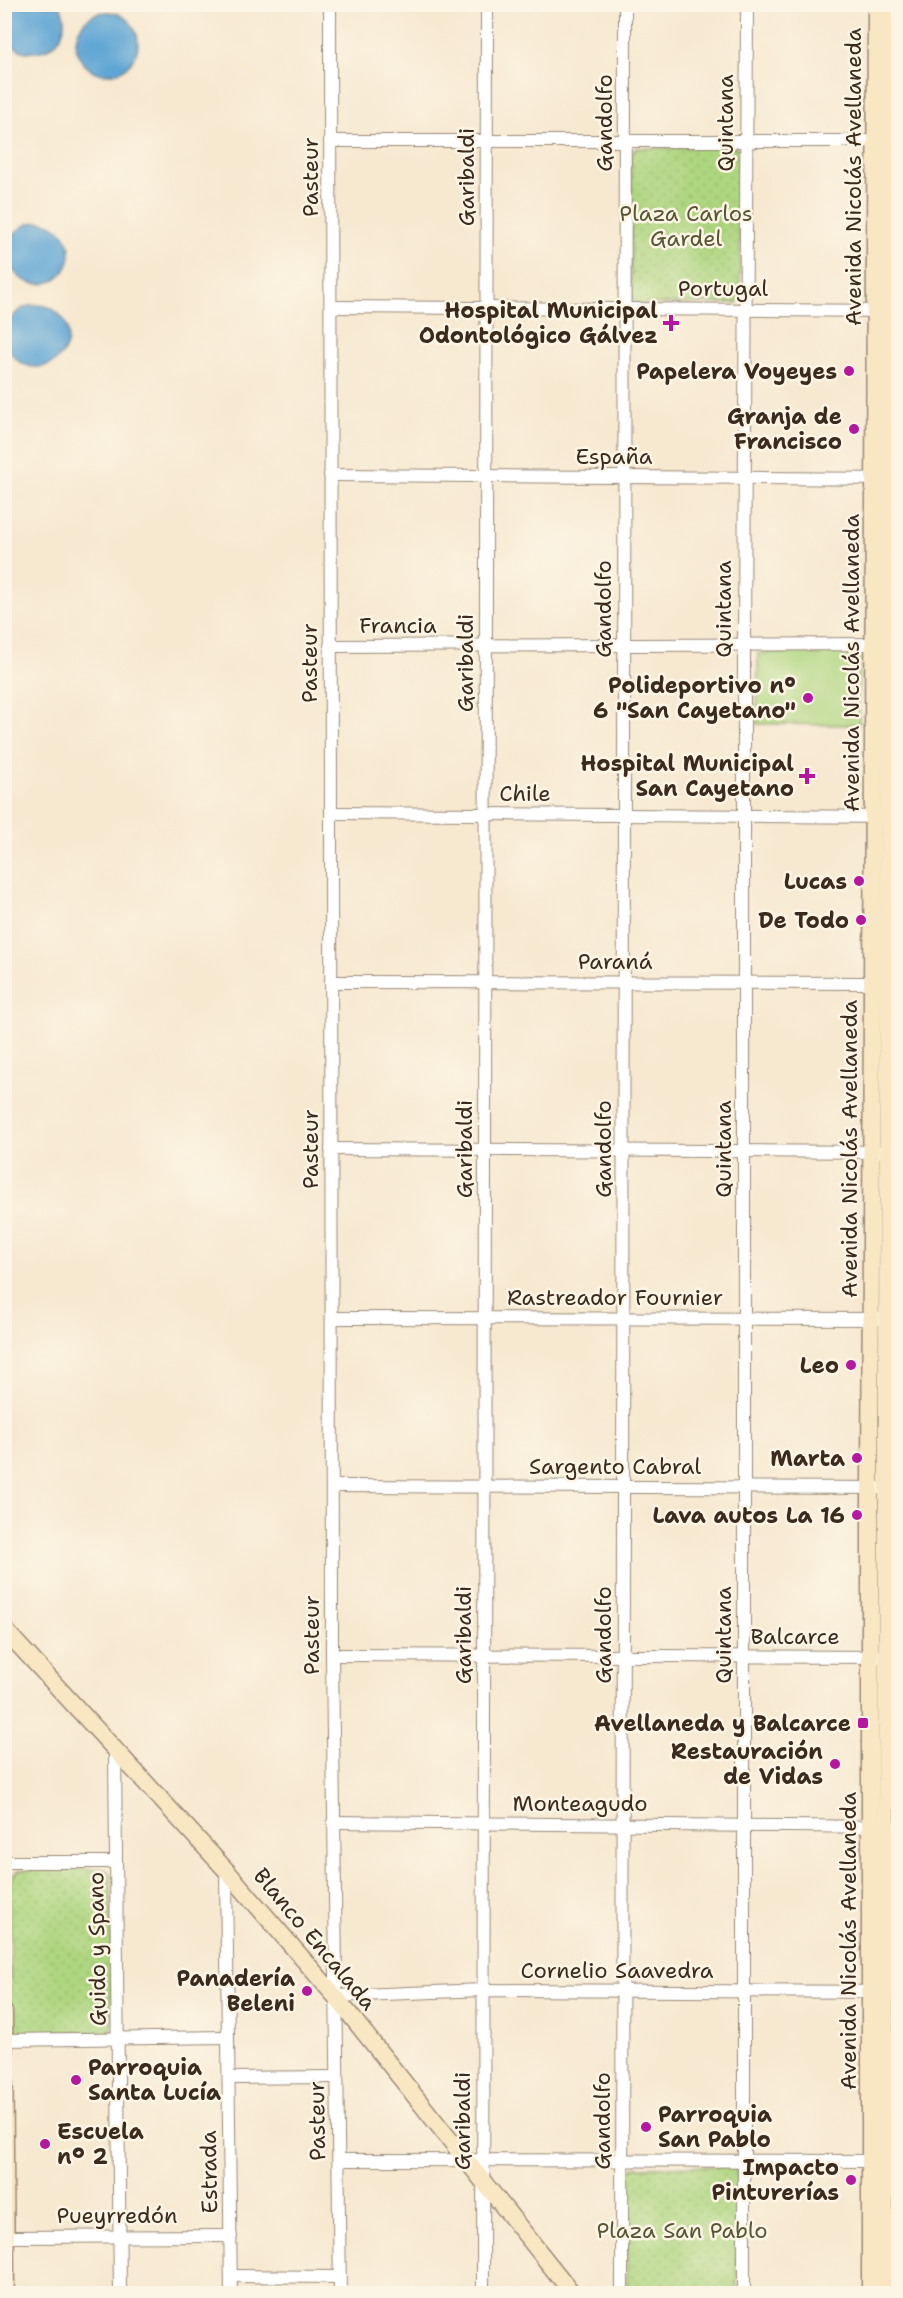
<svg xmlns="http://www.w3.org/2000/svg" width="903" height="2298" font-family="'Shantell Sans',sans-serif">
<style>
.grass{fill:#aed57f;stroke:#74804e;stroke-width:1.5}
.park{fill:url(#park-dots);stroke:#74804e;stroke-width:1.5}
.water{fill:#5ea5d4;stroke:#4c6879;stroke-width:1.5}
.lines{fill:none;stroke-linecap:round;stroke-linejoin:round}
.street-casing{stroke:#998977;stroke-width:14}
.secondary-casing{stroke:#998977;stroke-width:19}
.street{stroke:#fff;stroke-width:12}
.secondary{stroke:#f9e7c3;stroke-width:16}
.poi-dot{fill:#b5179e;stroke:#fcf5e5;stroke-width:2}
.labels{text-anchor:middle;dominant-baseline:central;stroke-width:5;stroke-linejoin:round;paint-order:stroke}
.street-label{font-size:22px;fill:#3b2a1e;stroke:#fcf5e5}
.park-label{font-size:22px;fill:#585536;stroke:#fcf5e5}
.poi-label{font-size:22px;font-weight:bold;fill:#3b2a1e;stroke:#fcf5e5;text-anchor:end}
</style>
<defs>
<pattern id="park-dots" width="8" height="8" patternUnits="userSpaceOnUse" patternTransform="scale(1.5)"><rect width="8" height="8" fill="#aed57f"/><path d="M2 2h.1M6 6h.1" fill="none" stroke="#97b76d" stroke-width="1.8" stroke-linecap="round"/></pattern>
</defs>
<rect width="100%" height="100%" fill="#fcf5e5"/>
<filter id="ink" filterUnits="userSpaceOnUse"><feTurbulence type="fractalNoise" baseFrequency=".0167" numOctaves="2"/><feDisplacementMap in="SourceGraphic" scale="12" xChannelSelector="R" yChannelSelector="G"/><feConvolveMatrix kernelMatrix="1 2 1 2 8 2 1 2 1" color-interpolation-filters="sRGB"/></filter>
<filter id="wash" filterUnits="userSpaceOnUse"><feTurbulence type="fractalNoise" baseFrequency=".008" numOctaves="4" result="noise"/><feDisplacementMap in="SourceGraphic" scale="24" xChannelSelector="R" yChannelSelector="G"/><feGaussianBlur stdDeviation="1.35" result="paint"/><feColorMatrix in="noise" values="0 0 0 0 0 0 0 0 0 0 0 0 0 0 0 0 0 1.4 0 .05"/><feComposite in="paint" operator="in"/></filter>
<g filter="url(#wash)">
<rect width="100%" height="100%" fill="#f7e8d0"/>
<!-- grass -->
<polygon class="grass" points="859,651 859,725 757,724 758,653"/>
<!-- park -->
<g class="park">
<polygon points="639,148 735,147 740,150 740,296 737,303 639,304 633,301 631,297 631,156 635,149"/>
<path d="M103,1869L108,1871L111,1877L112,2030L106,2033L13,2032L11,2027L10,1883C13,1875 15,1871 23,1870Z"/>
<polygon points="729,2166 735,2169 738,2175 737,2293 627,2294 627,2175 631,2169 636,2167"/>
</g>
<!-- water -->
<g class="water">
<path d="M7,5H60C83,55 4,72 4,23C4,16 4,11 7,5Z"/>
<circle cx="107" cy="43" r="31"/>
<circle cx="39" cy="253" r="31"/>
<circle cx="37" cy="336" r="31"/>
</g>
</g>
<g filter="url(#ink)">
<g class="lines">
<!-- street casing -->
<g class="street-casing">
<g id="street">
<polyline points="330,4 332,1655 340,2294"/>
<polyline points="330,141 898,141"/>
<polyline points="331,307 898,311"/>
<polyline points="330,475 898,479"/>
<polyline points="330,646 898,644"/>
<polyline points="331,813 898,817"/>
<polyline points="331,982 898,983"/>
<polyline points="331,1149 898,1152"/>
<polyline points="332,1318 898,1319"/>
<polyline points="332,1486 898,1488"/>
<polyline points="332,1655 898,1657"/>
<polyline points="115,1748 120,2294"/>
<polyline points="333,1822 898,1827"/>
<polyline points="4,1862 116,1862"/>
<polyline points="226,1870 231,2294"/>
<polyline points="335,1996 483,1990 898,1992"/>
<polyline points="5,2040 228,2037"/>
<polyline points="229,2078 337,2077"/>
<polyline points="339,2160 898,2161"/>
<polyline points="4,2237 231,2236"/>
<polyline points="231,2276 339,2277"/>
<polyline points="483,2294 487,4"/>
<polyline points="622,2294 625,4"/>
<polyline points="744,2294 744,645 747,4"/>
</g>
</g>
<!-- secondary casing -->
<g class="secondary-casing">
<g id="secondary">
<polyline points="4,1629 226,1870 335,1996 573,2294"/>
<polyline points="4,2012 6,2294"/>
<polyline points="870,2294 870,1488 876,4"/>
<polyline points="885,2294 890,4"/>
</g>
</g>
<!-- street -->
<use href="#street" class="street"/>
<!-- secondary -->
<use href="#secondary" class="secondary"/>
</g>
</g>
<!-- markers -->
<g class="poi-dot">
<path d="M668 314h6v6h6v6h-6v6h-6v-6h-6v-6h6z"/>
<circle cx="849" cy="371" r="6"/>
<circle cx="854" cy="429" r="6"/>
<circle cx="808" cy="698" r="6"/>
<path d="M804 767h6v6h6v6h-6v6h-6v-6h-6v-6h6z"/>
<circle cx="859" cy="881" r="6"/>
<circle cx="861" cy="920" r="6"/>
<circle cx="851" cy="1365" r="6"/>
<circle cx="857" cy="1458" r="6"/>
<circle cx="857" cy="1515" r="6"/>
<rect x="857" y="1717" width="12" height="12" rx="3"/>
<circle cx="835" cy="1764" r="6"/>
<circle cx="307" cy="1991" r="6"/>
<circle cx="76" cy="2080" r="6"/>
<circle cx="646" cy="2127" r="6"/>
<circle cx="45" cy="2144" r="6"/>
<circle cx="851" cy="2180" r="6"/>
</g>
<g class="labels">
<!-- street labels -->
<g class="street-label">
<text transform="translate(604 123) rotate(-90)">Gandolfo</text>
<text transform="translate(725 123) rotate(-90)">Quintana</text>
<text transform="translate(310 177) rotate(-90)">Pasteur</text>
<text transform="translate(466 177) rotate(-90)">Garibaldi</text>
<text transform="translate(853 177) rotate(-90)">Avenida Nicolás Avellaneda</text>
<text x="723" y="288">Portugal</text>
<text x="614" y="456">España</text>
<text transform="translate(603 609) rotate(-90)">Gandolfo</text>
<text transform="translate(723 609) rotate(-90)">Quintana</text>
<text x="398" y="625">Francia</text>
<text transform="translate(309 663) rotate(-90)">Pasteur</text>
<text transform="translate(465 663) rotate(-90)">Garibaldi</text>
<text transform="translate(851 663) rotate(-90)">Avenida Nicolás Avellaneda</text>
<text x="525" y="793">Chile</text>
<text x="615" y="961">Paraná</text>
<text transform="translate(310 1149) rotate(-90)">Pasteur</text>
<text transform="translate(464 1149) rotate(-90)">Garibaldi</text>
<text transform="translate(603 1149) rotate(-90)">Gandolfo</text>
<text transform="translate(723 1149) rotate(-90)">Quintana</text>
<text transform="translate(849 1149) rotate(-90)">Avenida Nicolás Avellaneda</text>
<text x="615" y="1297">Rastreador Fournier</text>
<text x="615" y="1466">Sargento Cabral</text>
<text transform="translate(311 1635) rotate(-90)">Pasteur</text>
<text transform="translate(463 1635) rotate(-90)">Garibaldi</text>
<text transform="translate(603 1635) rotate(-90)">Gandolfo</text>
<text transform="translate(723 1635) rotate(-90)">Quintana</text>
<text x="795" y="1636">Balcarce</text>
<text x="580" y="1803">Monteagudo</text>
<text transform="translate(315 1939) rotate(50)">Blanco Encalada</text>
<text transform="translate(848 1941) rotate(-90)">Avenida Nicolás Avellaneda</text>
<text transform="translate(97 1949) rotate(-91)">Guido y Spano</text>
<text x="617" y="1970">Cornelio Saavedra</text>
<text transform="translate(317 2121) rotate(-91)">Pasteur</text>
<text transform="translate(462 2121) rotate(-90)">Garibaldi</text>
<text transform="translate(602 2121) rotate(-90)">Gandolfo</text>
<text transform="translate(209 2172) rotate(-91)">Estrada</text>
<text x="117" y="2215">Pueyrredón</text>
</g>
<!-- park labels -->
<g class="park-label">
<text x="686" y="213">Plaza Carlos<tspan x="686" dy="25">Gardel</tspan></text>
<text x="682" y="2230">Plaza San Pablo</text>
</g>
<!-- poi labels -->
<g class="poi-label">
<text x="658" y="310">Hospital Municipal<tspan x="658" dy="25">Odontológico Gálvez</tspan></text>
<text x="837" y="371">Papelera Voyeyes</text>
<text x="842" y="416">Granja de<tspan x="842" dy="25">Francisco</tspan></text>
<text x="796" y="685">Polideportivo nº<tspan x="796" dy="25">6 "San Cayetano"</tspan></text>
<text x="794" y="763">Hospital Municipal<tspan x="794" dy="25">San Cayetano</tspan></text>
<text x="847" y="881">Lucas</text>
<text x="849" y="920">De Todo</text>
<text x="839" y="1365">Leo</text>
<text x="845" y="1458">Marta</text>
<text x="845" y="1515">Lava autos La 16</text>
<text x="851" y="1723">Avellaneda y Balcarce</text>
<text x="823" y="1751">Restauración<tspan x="823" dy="25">de Vidas</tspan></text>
<text x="295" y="1978">Panadería<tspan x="295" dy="25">Beleni</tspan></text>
<text x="88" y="2067" text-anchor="start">Parroquia<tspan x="88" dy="25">Santa Lucía</tspan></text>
<text x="658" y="2114" text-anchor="start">Parroquia<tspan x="658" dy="25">San Pablo</tspan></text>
<text x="57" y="2131" text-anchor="start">Escuela<tspan x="57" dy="25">n° 2</tspan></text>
<text x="839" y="2167">Impacto<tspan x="839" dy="25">Pinturerías</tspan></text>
</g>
</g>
<!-- margin -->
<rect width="903" height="2298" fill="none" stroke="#fcf5e5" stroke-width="24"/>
</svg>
